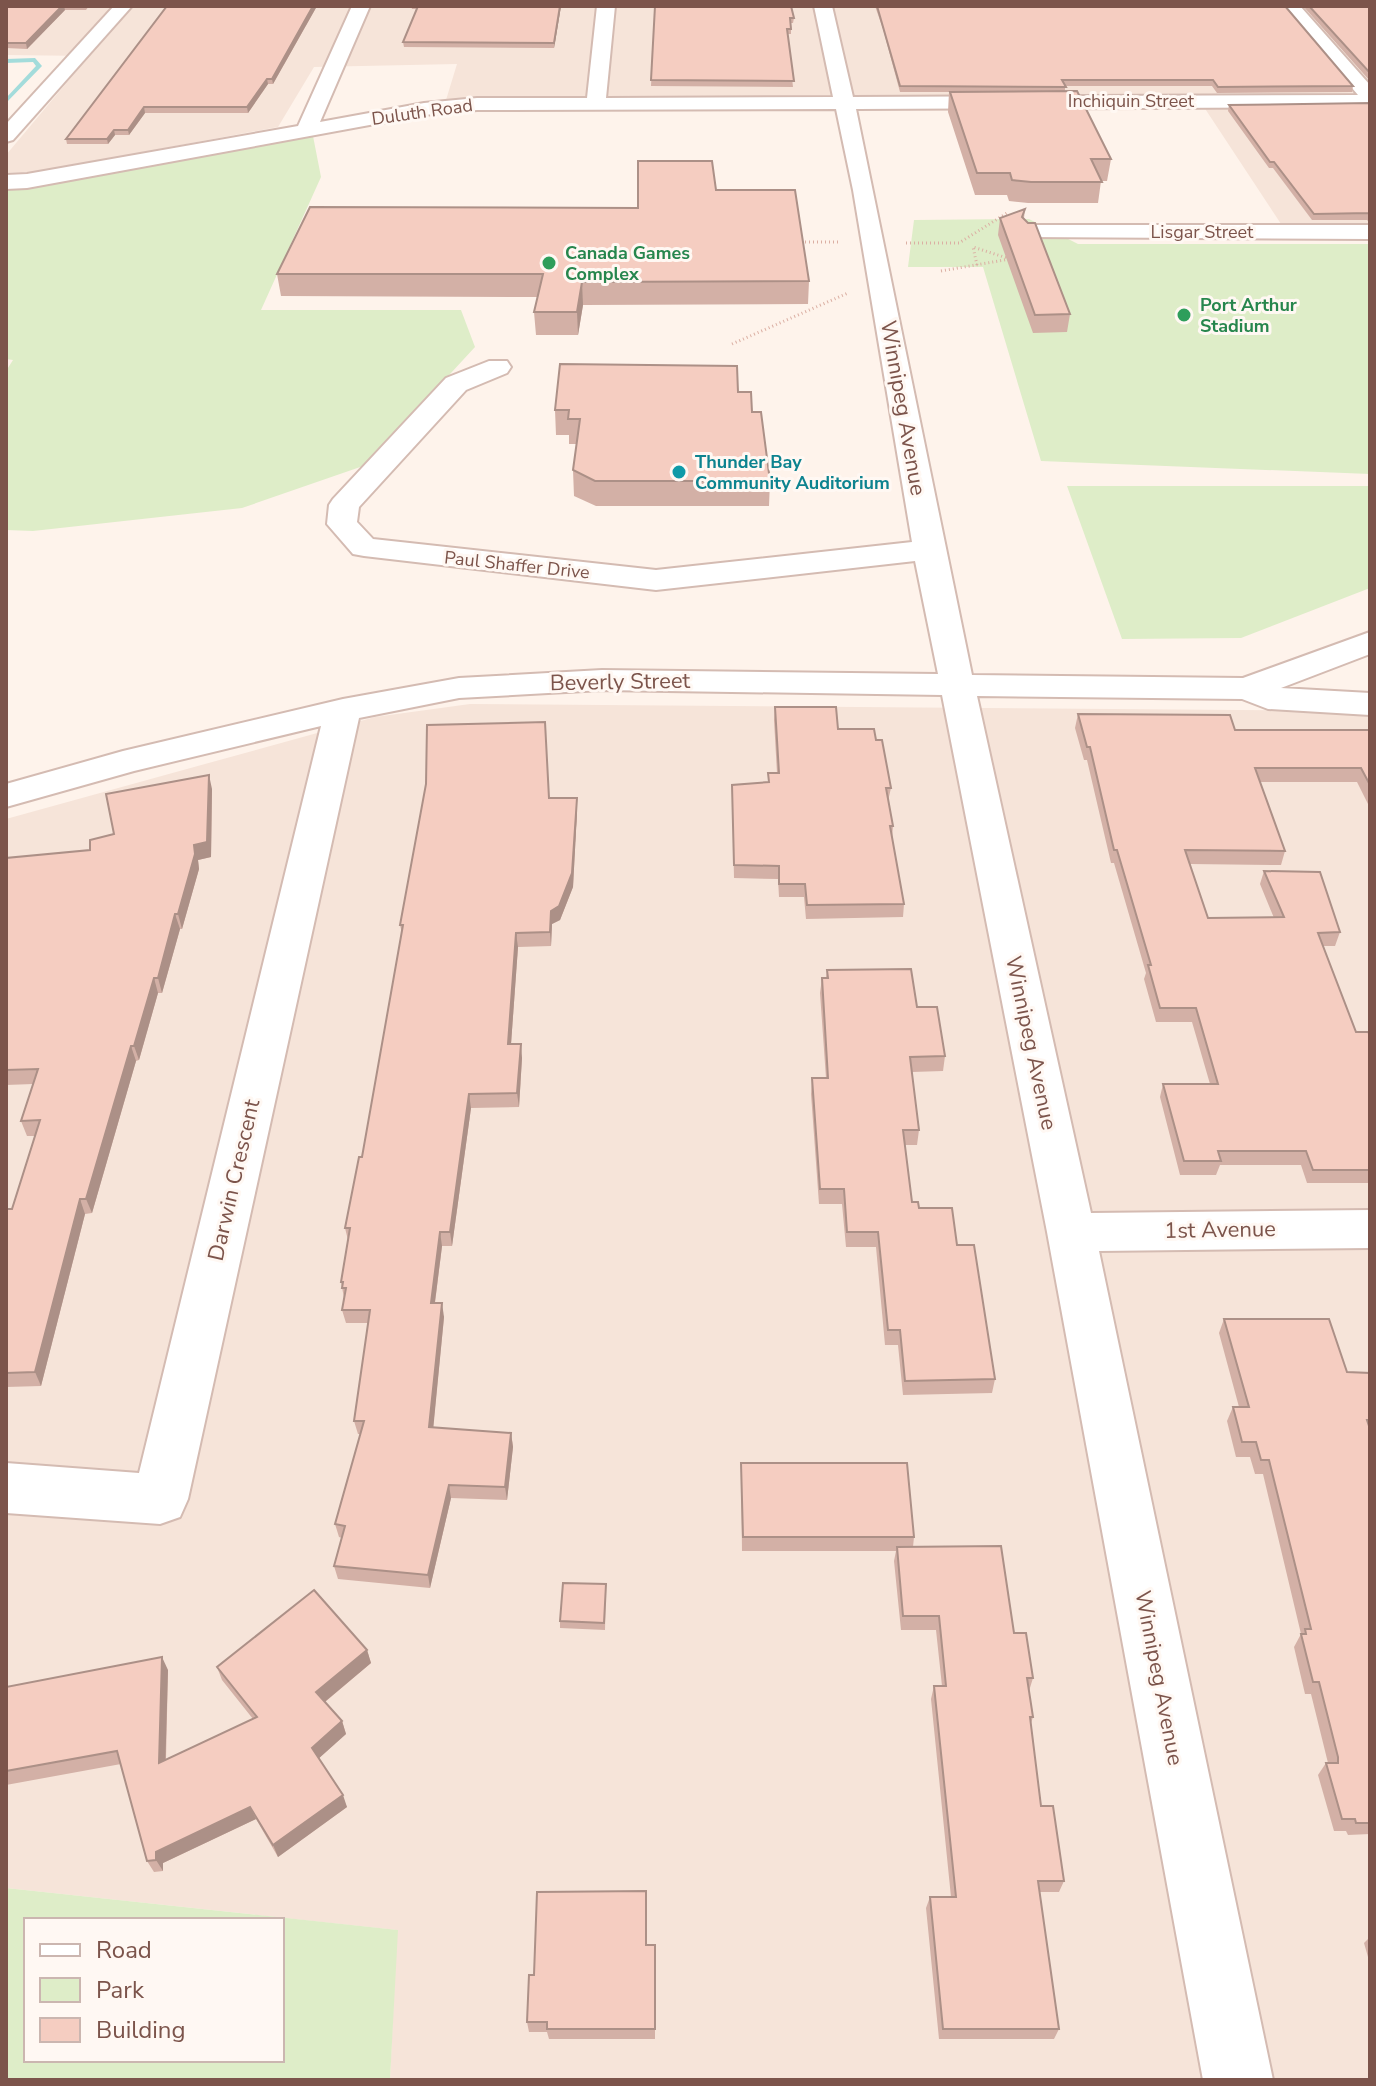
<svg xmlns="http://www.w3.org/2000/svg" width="1376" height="2086" font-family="'Nunito Sans',sans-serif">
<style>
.residential{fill:#f6e4d9}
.green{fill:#deedc8;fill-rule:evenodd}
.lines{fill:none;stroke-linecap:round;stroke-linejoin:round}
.stream{fill:#a3dcdb;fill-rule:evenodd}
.minor-casing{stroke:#d4bbb2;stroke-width:4}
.path{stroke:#dbafa3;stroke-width:3;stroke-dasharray:1 3;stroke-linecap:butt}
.minor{fill:#fff;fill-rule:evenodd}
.wall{fill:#d3b0a6}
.shaded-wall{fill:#ac9087}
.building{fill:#f5cdc1;stroke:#ac9087;stroke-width:2}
.leisure-dot{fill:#2e9e5b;stroke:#fff8f3;stroke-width:3}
.culture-dot{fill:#0f9aa8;stroke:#fff8f3;stroke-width:3}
.labels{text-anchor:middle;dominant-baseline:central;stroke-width:6;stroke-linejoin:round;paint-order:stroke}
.far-street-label{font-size:18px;fill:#7c544b;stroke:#fff8f3}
.far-leisure-label{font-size:18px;font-weight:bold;fill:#27864d;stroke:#fff8f3;text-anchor:start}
.far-culture-label{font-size:18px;font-weight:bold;fill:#0d838f;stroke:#fff8f3;text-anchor:start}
.street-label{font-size:22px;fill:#7c544b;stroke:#fff8f3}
</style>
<rect width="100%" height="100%" fill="#fef3eb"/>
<!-- residential -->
<g class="residential">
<polygon points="6,6 1370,6 1370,227 1283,227 1198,98 446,100 457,64 314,67 278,127 36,172 6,173 6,155 89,56 6,55"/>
<polygon points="470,704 1370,711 1370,2080 390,2080 397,1930 6,1888 6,819 375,717"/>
</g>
<!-- green -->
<g class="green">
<polygon points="313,136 321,177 261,310 461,310 475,347 366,465 242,508 33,531 6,530 6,371 13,360 6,359 6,189"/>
<polygon points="1029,219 1078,244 1370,244 1370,474 1041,461 983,267 908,267 914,220"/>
<polygon points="1067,486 1370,486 1370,588 1241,638 1122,639"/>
<path d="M6,1888L398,1930L390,2080H6ZM282,1920V2060H26V1920Z"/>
</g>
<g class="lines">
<!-- stream -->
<polygon class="stream" points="35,58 42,66 6,103 6,98 36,66 33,62 6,63 6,59"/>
<!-- minor casing -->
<g class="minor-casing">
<g id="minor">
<polygon points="114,6 132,6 13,140 6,142 6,124"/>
<polygon points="352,6 370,6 320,122 424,103 477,98 587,98 597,6 615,6 606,98 833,97 814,6 832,6 853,97 1358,95 1282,6 1300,6 1370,85 1370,107 856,109 972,675 1243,678 1370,632 1370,654 1281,688 1370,693 1370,715 1268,709 1242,699 977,696 1091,1213 1370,1210 1370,1248 1099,1251 1273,2080 1203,2080 1047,1232 942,695 602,690 459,698 359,718 188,1499 180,1517 160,1524 6,1513 6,1463 139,1473 321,726 134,771 6,807 6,784 123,751 343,699 459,678 602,670 938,674 915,561 656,590 364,556 353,554 327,524 329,505 333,499 446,378 489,361 507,361 511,367 507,373 466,390 359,507 357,522 373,539 656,570 912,542 853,190 836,109 477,110 424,115 27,188 6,189 6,175 27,174 298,126"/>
<polygon points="1034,225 1370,225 1370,239 1026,237 1022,232 1026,227"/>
</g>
</g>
<!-- path -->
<g class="path">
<polyline points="805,242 840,242"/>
<polyline points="906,243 959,243 1007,213"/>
<polyline points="977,265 973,247 1010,259"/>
<polyline points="941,271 1010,259"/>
<polyline points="732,344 848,293"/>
</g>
<!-- minor -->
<use href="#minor" class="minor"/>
</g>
<!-- wall -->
<g class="wall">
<polygon points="6,6 89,6 86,10 65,10 27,49 6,48"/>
<polygon points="317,6 273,84 268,84 248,113 145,113 129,135 115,135 108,144 67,144 66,139"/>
<polygon points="411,6 561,6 554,48 404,47 403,42 417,9 412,9"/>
<polygon points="655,6 794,18 793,23 791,23 791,34 787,34 793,87 651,86"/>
<polygon points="875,6 1285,6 1353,86 1352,92 1217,93 1212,86 1065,86 1065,91 1111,159 1107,181 1101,181 1098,203 1028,203 1009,201 1007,195 975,195 948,112 949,92 900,92 883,29"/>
<polygon points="1303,6 1370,6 1370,81"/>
<polygon points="1370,103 1370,223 1367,220 1312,220 1273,168 1269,168 1228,111 1229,105"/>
<polygon points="716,190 809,281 808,304 583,305 578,335 536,335 534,312 538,297 281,296 277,274 638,208"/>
<polygon points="1025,209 1024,218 1070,314 1067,332 1033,333 998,235 1000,218"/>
<polygon points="738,392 752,412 770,481 769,506 596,506 574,496 573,470 577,444 569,444 569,435 556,435 555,410"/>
<polygon points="775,707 876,740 891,788 888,801 893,826 892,838 904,904 903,917 806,919 804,897 779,897 778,879 734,878 732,785 768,782 768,773 777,773 774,720"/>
<polygon points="1078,714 1235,730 1370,730 1370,808 1357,782 1260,782 1285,851 1281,865 1190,864 1208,918 1274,918 1260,884 1264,871 1340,932 1335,946 1323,946 1356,1032 1370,1035 1370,1183 1307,1183 1301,1165 1220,1165 1216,1175 1180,1175 1160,1097 1163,1084 1210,1084 1192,1022 1156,1022 1144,979 1146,973 1114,863 1111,863 1087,760 1084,760 1075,728"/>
<polygon points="212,789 211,857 198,860 199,869 182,929 180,929 162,993 158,993 139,1060 136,1061 92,1213 85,1214 41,1386 6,1387 6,1209 12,1209 35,1136 27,1136 21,1121 33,1084 6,1085 6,858 90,850 114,834"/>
<polygon points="549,798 577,798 577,812 573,887 560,920 552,924 551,946 518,947 511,1044 522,1058 519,1107 471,1108 452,1246 442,1246 435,1303 444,1317 433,1428 511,1433 513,1447 507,1500 451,1498 430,1588 338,1579 334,1566 342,1538 339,1537 335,1524 361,1434 358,1434 354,1421 368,1323 346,1323 342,1310 344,1298 341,1282 348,1240 345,1228 362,1157 402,933 400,925"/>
<polygon points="827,970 917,1007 945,1056 943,1071 912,1072 919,1130 917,1145 905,1145 912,1202 957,1245 995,1379 992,1393 903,1395 898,1345 885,1345 876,1247 846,1247 842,1204 819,1204 811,1094 812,1078 826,1078 820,993 822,978 826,978"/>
<polygon points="1224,1319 1347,1372 1370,1373 1370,1834 1348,1835 1346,1831 1334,1831 1318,1775 1326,1763 1328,1763 1311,1694 1305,1694 1294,1647 1301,1634 1263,1474 1255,1474 1250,1457 1236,1457 1227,1421 1233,1407 1239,1407 1219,1333"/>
<polygon points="741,1463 914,1537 913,1547 1014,1633 1033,1678 1029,1691 1033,1717 1031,1723 1041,1806 1064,1881 1059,1892 1039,1892 1059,2029 1054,2039 939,2039 926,1908 930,1897 951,1897 931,1699 934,1686 942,1686 936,1630 901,1630 894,1561 896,1551 742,1551"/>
<polygon points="606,1584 605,1630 560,1628 560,1621"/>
<polygon points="367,1650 371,1663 325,1702 342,1721 346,1734 319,1758 347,1807 278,1857 256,1819 163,1863 163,1871 154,1872 147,1861 121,1764 6,1785 6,1687 168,1670 166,1759 253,1719 222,1680 217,1667"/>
<polygon points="1370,1937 1370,1964 1364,1943"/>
<polygon points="646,1945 655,1945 655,2039 549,2039 547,2032 529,2032 527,2022 534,1975"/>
</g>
<!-- shaded-wall -->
<g class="shaded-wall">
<polygon points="62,6 64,6 65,10 27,49 26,43"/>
<polygon points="313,6 317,6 273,84 272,79"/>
<polygon points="560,6 561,6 554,48 554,43"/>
<polygon points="267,79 268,84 248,113 247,107"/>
<polygon points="144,107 145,113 129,135 128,130"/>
<polygon points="114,130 115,135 108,144 107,139"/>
<polygon points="582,282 583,305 578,335 577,312"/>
<polygon points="209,775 212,789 211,857 198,860 199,869 182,929 178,914"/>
<polygon points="577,798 577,812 573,887 560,920 552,924 551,946 550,932 551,911"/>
<polygon points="175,914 180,929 162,993 158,978"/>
<polygon points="516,933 518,947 510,1058 508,1044"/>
<polygon points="154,978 158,993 139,1060 134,1046"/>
<polygon points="521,1044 522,1058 519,1107 517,1093"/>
<polygon points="131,1046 136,1061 92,1213 86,1199"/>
<polygon points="469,1094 471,1108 452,1246 450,1232"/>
<polygon points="80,1199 85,1214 41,1386 35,1372"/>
<polygon points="440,1232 442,1246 433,1317 431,1303"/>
<polygon points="442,1303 444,1317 432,1441 429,1427"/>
<polygon points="511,1433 513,1447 507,1500 505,1487"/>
<polygon points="449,1485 451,1498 430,1588 428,1575"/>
<polygon points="367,1650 371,1663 321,1705 316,1692"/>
<polygon points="162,1657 168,1670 165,1775 159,1763"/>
<polygon points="342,1721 346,1734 317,1760 312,1748"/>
<polygon points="343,1795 347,1807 278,1857 273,1845"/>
<polygon points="250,1807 256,1819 163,1863 163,1871 156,1860 156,1852"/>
</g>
<!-- building -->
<g class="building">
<polygon points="6,6 62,6 26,43 6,43"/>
<polygon points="167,6 313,6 272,79 267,79 247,107 144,107 128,130 114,130 107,139 66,139"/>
<polygon points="418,6 560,6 554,43 403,42"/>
<polygon points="655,6 791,6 794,18 790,18 791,29 787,29 794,81 651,80"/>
<polygon points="877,6 1285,6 1353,86 1218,87 1213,80 1062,80 1066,87 900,86"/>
<polygon points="1309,6 1370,6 1370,73"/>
<polygon points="1077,91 1111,159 1091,159 1102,182 1031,182 1012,180 1010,173 977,173 950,92"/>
<polygon points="1370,103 1370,215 1369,213 1314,214 1274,162 1270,162 1229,105"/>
<polygon points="638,161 712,161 716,190 795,190 809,281 582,282 577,312 534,312 543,274 277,274 310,207 638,208"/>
<polygon points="1025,209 1022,217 1028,223 1035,223 1070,314 1035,315 1000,218"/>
<polygon points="560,364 737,366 738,392 751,392 752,412 761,412 770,481 595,481 573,470 580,419 568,419 569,410 555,410"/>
<polygon points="775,707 836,707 838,729 874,729 876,740 882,740 891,788 886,788 893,826 890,826 904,904 807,905 805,884 779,884 779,866 734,865 732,785 769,782 768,773 779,773"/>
<polygon points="1078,714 1230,715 1235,730 1370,730 1370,785 1361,768 1255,768 1285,851 1185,850 1208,918 1284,917 1264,871 1320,872 1340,932 1318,933 1356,1032 1368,1032 1370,1035 1370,1170 1313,1170 1306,1151 1218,1151 1221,1161 1184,1161 1163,1084 1218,1084 1196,1008 1160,1008 1148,965 1151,965 1117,850 1114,850 1090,747 1087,747"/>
<polygon points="545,722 549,798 577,798 572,873 559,906 551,911 550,932 516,933 508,1044 521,1044 517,1093 469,1094 450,1232 440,1232 431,1303 442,1303 429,1427 511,1433 505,1487 449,1485 428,1575 334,1566 345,1526 335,1524 364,1421 354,1421 370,1310 342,1310 346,1288 342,1288 343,1282 341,1282 350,1228 345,1228 359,1157 362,1157 403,925 400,925 426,784 427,725"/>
<polygon points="209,775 207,842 194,845 195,854 178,914 175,914 158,978 154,978 134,1046 131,1046 86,1199 80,1199 35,1372 6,1373 6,1209 12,1209 40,1120 21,1121 38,1069 6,1070 6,858 90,850 90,840 114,834 106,794"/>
<polygon points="911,969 917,1007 937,1007 945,1056 910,1057 919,1130 903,1130 912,1202 918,1202 919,1208 952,1208 957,1245 974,1245 995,1379 905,1381 900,1330 888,1330 878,1232 847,1232 844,1189 820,1189 812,1078 828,1078 822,978 828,978 827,970"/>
<polygon points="1224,1319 1329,1319 1347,1372 1370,1373 1370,1420 1367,1420 1370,1429 1370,1823 1356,1823 1355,1819 1342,1819 1326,1763 1338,1763 1338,1757 1319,1682 1313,1682 1301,1634 1306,1634 1305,1629 1311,1629 1269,1460 1261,1460 1256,1442 1242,1442 1233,1407 1249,1407"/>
<polygon points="741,1463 907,1463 914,1537 743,1537"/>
<polygon points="1001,1546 1014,1633 1026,1633 1033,1678 1027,1678 1033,1717 1030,1717 1041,1806 1053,1806 1064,1881 1038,1881 1059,2029 943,2029 930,1897 956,1897 934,1686 946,1686 939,1616 903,1616 897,1547"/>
<polygon points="563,1583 606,1584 604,1623 560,1621"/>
<polygon points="314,1590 367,1650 316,1692 342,1721 312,1748 343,1795 273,1845 250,1807 156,1852 156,1860 147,1861 117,1751 6,1771 6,1687 162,1657 159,1763 257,1717 217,1667"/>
<polygon points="646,1891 646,1945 655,1945 655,2029 547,2029 547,2022 527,2022 529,1975 534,1975 537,1892"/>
</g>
<!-- markers -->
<g class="leisure-dot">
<circle cx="549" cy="263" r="8"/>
<circle cx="1184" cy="315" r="8"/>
</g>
<circle class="culture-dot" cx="679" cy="472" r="8"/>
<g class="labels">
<!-- far-street labels -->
<g class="far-street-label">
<text x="1131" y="101">Inchiquin Street</text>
<text transform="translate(422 112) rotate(-8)">Duluth Road</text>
<text x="1202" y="232">Lisgar Street</text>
<text transform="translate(517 565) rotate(6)">Paul Shaffer Drive</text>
</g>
<!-- far-leisure labels -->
<g class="far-leisure-label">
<text x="565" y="253">Canada Games<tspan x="565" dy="21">Complex</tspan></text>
<text x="1200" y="305">Port Arthur<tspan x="1200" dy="21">Stadium</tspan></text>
</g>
<!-- far-culture labels -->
<g class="far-culture-label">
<text x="695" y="462">Thunder Bay<tspan x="695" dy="21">Community Auditorium</tspan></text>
</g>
<!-- street labels -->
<g class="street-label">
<text transform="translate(903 408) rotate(80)">Winnipeg Avenue</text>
<text transform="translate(620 682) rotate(-1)">Beverly Street</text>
<text transform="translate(1031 1043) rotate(78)">Winnipeg Avenue</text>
<text transform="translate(234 1180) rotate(-77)">Darwin Crescent</text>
<text transform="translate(1220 1230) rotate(-1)">1st Avenue</text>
<text transform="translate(1159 1678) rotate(79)">Winnipeg Avenue</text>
</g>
</g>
<!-- border -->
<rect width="1376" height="2086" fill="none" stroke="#7c544b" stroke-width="16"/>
<!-- legend -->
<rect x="24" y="1918" width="260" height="144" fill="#fff8f3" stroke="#cbb6b0" stroke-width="2"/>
<rect x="40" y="1944" width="40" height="12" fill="#ffffff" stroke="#cbb6b0" stroke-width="2"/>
<text x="96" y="1958" font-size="24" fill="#7c544b">Road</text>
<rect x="40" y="1978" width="40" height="24" fill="#deedc8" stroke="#cbb6b0" stroke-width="2"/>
<text x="96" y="1998" font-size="24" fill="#7c544b">Park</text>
<rect x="40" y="2018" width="40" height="24" fill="#f5cdc1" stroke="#cbb6b0" stroke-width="2"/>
<text x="96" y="2038" font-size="24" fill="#7c544b">Building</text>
</svg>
